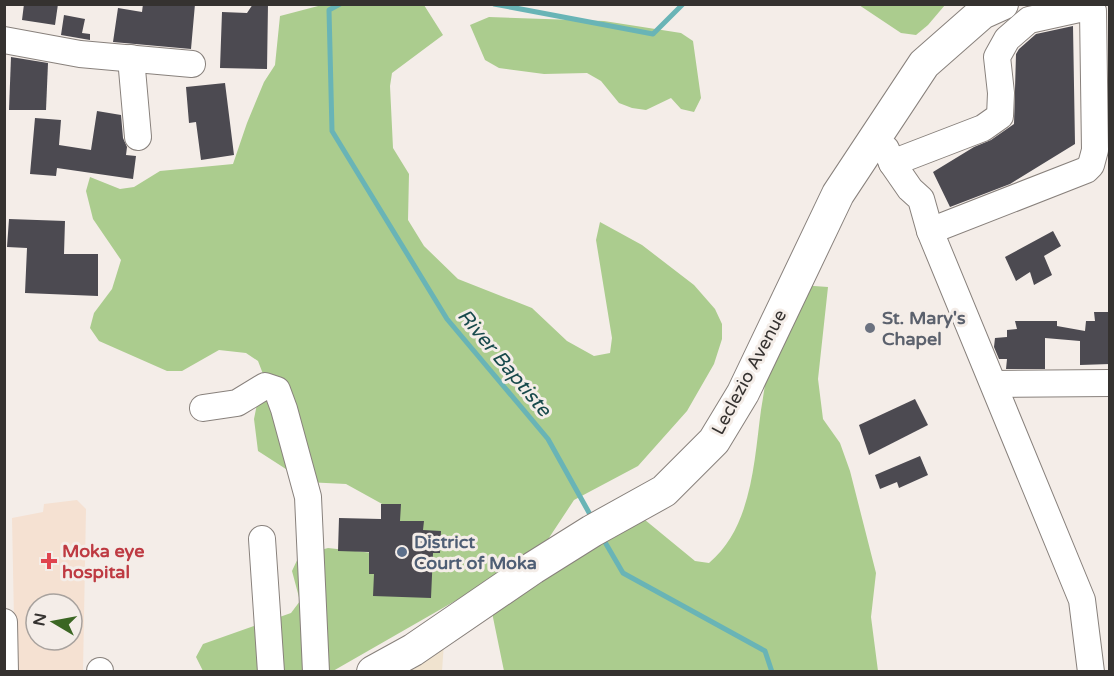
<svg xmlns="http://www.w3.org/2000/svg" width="1114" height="676" font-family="'Varela Round',sans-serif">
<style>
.industrial{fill:#f0e3cf}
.medical{fill:#f5e1d2;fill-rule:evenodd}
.green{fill:#abcc8e}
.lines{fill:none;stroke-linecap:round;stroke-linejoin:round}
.stream{stroke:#69b4b6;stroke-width:5}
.building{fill:#4c4a51}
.minor-casing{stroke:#88817c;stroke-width:28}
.major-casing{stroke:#88817c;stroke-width:34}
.minor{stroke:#fff;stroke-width:26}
.major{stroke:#fff;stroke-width:32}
.worship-dot{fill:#6b7280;stroke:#f4ede8;stroke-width:2}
.service-dot{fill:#5c6f8a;stroke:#f4ede8;stroke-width:2}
.health-dot{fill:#e0444e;stroke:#f4ede8;stroke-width:2}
.labels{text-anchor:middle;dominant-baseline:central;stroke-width:6;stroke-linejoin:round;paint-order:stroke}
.worship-label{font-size:18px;font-weight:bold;fill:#5b616d;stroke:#f4ede8;text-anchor:start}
.street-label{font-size:18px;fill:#353230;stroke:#f4ede8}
.service-label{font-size:18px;font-weight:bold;fill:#4e5e75;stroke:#f4ede8;text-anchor:start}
.health-label{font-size:18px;font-weight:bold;fill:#be3a42;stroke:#f4ede8;text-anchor:start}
.water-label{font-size:20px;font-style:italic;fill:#184a4c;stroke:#f4ede8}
</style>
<rect width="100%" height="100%" fill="#f4ede8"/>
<!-- industrial -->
<polygon class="industrial" points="444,643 442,671 387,671"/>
<!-- medical -->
<path class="medical" d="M77,500L86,509L83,671H15L12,518L43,512L44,504ZM36,604H72V640H36Z"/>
<!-- green -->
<g class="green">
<polygon points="322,5 424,5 443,35 392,73 390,86 393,148 409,174 408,220 424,246 458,279 532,308 567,341 594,356 610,353 612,338 596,240 600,222 642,245 694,285 715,309 722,324 722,339 714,364 687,411 638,466 574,500 539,553 333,671 203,671 196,657 203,644 291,613 300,601 292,571 299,556 328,548 373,553 387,546 384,505 346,484 306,482 258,451 254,419 263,374 258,361 246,353 219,350 182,371 167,371 99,341 90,328 94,313 112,289 121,260 93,219 86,191 90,177 120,189 134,187 160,171 233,164 247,123 264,82 275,65 280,16"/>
<polygon points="859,5 945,5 928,25 916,35 901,33"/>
<polygon points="489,17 604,21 681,33 693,41 701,98 694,112 681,109 671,98 646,110 632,108 619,103 601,81 587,73 544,74 499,68 485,60 470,25"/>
<path d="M800,285L828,287L818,379L823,419L840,443L850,471L876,573L871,617L878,671H504L489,598L639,515L695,561L709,563C752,527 754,462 761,410C767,374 772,337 777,301Z"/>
</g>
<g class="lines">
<!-- stream -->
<g class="stream">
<polyline points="340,4 329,10 332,131 447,319 548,439 592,518"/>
<polyline points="494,4 653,34 683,4"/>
<polyline points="602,537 623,573 765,651 772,672"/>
</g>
</g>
<!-- building -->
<g class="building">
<polygon points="24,4 58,4 55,25 22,20"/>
<polygon points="143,4 195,4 191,49 113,42 118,8 142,12"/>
<polygon points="253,4 268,4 267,69 220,68 222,12 247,13"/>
<polygon points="64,15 85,19 82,33 90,34 90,40 61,35"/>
<polygon points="1073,26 1075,144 1010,184 950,207 933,172 974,147 991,140 1014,124 1016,54 1019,49 1036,34"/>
<polygon points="11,57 48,63 46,110 9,110"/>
<polygon points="225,83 234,155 201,160 196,122 189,123 186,87"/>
<polygon points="97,111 121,115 123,138 127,147 126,155 136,156 133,179 57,168 56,176 30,174 35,118 61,120 59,145 91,150"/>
<polygon points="9,219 65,221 64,254 98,254 98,296 25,293 27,248 7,247"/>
<polygon points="1053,231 1061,246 1044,256 1052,275 1034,285 1030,272 1016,281 1005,257"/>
<polygon points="1094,312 1110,312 1110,364 1080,365 1080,341 1045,338 1045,369 1006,369 1007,359 999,359 994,347 995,338 1007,337 1007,330 1017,329 1015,321 1057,321 1057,326 1085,331 1086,321 1095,321"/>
<polygon points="915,399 928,425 869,455 859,425"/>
<polygon points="920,456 928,475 899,488 897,482 880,489 875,475"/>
<polygon points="381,504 401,504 400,521 424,521 423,530 441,531 440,553 433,553 431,598 373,596 374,574 369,574 369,552 338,551 339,518 381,519"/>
</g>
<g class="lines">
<!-- minor casing -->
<g class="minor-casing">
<g id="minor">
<polyline points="4,40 80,54 192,64"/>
<polyline points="131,58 138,137"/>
<polyline points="886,149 892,163 910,189 921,199 930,231 1082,600 1091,672"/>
<polyline points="892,163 983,128 1000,116 1001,93 997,57 1007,39 1029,20 1088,7 1093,11 1095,150 1091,165 1086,170 930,231"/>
<polyline points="994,384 1110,383"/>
<polyline points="203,408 237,403 265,386 277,390 284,409 308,497 316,672"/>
<polyline points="262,539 271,672"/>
<polyline points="4,622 5,672"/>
<polyline points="100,671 100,672"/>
</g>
</g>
<!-- major casing -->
<g class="major-casing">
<polyline id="major" points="373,672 413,650 533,568 592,531 664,491 714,441 743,393 838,194 924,64 982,13 1002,4"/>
</g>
<!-- minor -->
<use href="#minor" class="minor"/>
<!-- major -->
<use href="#major" class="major"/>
</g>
<!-- markers -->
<circle class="worship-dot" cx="870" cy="328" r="6"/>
<circle class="service-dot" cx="402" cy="552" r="6"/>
<path class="health-dot" d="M46 552h6v6h6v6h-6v6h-6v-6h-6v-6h6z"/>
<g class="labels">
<!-- worship labels -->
<g class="worship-label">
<text x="882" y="318">St. Mary's<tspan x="882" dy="21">Chapel</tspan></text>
</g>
<!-- street labels -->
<g class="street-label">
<text transform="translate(749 372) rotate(-62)">Leclezio Avenue</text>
</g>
<!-- service labels -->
<g class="service-label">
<text x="414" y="542">District<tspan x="414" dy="21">Court of Moka</tspan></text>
</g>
<!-- health labels -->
<g class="health-label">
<text x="62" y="551">Moka eye<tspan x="62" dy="21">hospital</tspan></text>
</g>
<!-- water labels -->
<g class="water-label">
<text transform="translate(504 363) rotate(50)">River Baptiste</text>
</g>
</g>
<!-- border -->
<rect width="1114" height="676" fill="none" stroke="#353230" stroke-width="12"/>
<!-- north arrow -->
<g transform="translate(54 622) rotate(280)"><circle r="28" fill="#f4ede8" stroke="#a8a29e" stroke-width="1.5"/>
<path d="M0-4.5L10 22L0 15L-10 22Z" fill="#3b6623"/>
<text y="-9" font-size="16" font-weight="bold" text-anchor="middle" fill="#353230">N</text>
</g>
</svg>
